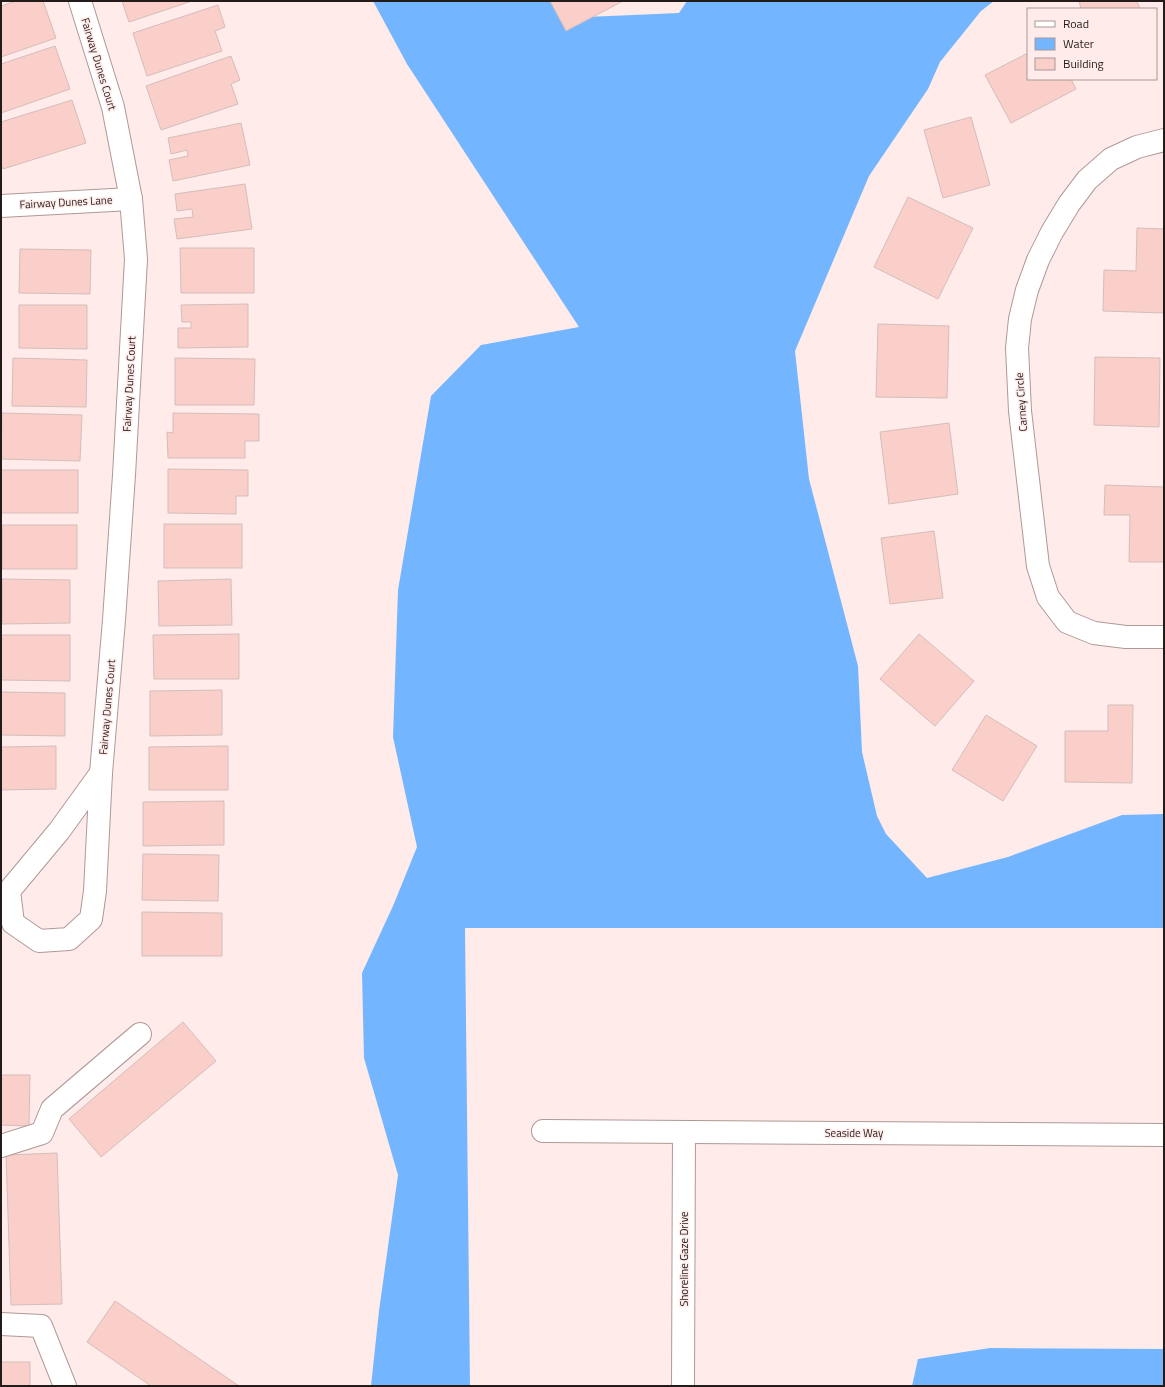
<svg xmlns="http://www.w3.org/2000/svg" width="1165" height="1387" font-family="'Titillium Web',sans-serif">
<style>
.water{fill:#74b5ff}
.building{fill:#facec9;stroke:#d4bdba}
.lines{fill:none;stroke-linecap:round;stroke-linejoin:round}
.street-casing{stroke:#af9997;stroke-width:24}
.street{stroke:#fff;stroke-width:22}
.labels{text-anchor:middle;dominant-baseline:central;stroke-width:3;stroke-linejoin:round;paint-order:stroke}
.street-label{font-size:11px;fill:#231b1a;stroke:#ffecea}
</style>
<rect width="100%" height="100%" fill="#ffecea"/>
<!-- water -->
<g class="water">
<polygon points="373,1 554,1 563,18 679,13 687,1 994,1 981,11 940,62 928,89 869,176 795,351 809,479 858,666 862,752 877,816 886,834 927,878 1008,857 1122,815 1164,814 1164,928 465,928 470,1386 371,1386 379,1311 398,1175 364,1058 362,973 393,906 417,847 393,737 398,590 431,396 481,345 579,327 407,64"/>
<polygon points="990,1348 1164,1349 1164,1386 912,1386 918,1359"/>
</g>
<!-- building -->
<g class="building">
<polygon points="16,1 43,1 56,38 1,57 1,6"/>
<polygon points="122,1 192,1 129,22"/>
<polygon points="550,1 623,1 566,31"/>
<polygon points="1079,1 1137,1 1140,9 1081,9"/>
<polygon points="218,5 225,27 215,31 222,51 147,76 133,33"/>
<polygon points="55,46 70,89 1,113 1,64"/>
<polygon points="1028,53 1028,79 1071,79 1076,89 1011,123 985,75"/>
<polygon points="231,56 240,80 231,84 238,104 161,130 146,86"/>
<polygon points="72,100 86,143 3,169 1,164 1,122"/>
<polygon points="971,117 990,185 943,198 924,130"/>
<polygon points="241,123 250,165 173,181 169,160 188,156 187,150 171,154 168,138"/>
<polygon points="245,184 252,229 177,239 174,219 193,217 192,209 177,211 175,194"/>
<polygon points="908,197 973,228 938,299 874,267"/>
<polygon points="1137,228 1164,229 1164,313 1103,311 1104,270 1136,271"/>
<polygon points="180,248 254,248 254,293 181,293"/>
<polygon points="20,249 91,250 90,294 19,293"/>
<polygon points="248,304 248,347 178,348 178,328 191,328 191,322 182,322 181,305"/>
<polygon points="19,305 87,305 87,349 19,348"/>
<polygon points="878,324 949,326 947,398 876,397"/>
<polygon points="1095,357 1160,358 1159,427 1094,425"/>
<polygon points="13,358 87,360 86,407 12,406"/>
<polygon points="175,358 255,359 254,405 175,405"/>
<polygon points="2,413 82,415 80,461 1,459"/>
<polygon points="173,413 259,414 259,441 245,441 245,458 168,458 167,432 173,433"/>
<polygon points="949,423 958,494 889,504 880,432"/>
<polygon points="168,469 248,470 248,496 236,496 236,514 168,513"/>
<rect x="1" y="470" width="77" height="43"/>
<polygon points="1105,485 1164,487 1164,562 1129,562 1130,515 1104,515"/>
<rect x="164" y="524" width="78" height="44"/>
<rect x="2" y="525" width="75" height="44"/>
<polygon points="934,531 943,598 890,604 881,538"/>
<polygon points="2,579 70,580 70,623 2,624"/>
<polygon points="231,579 232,625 159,626 158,581"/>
<polygon points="239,634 239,679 154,679 153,635"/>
<polygon points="919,634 974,681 935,726 880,679"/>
<polygon points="1,635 70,635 70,681 1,680"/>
<polygon points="222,690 222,735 150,736 150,691"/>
<polygon points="1,692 65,693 65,736 1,735"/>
<polygon points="1108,705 1133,705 1132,783 1065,782 1065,731 1108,731"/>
<polygon points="986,715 1037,746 1003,801 952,770"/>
<polygon points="56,746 56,789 1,790 1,747"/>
<polygon points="228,746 228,790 149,790 149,747"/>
<polygon points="224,801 224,845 143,846 143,802"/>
<polygon points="143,854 219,855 218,901 142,900"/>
<polygon points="142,912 222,913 222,956 142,956"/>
<polygon points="183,1022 216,1061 101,1157 69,1119"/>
<polygon points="1,1075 30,1075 29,1126 1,1125"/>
<polygon points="57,1153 62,1304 11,1305 6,1155"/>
<polygon points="115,1301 239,1386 151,1386 87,1342"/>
<rect x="1" y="1362" width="29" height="24"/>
</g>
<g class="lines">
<!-- street casing -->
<g class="street-casing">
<g id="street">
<polyline points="80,1 113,107 131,199 136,259 124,475 114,620 101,773"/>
<polyline points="1164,140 1137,147 1111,159 1087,180 1069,204 1052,232 1038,260 1027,290 1020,319 1017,348 1020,411 1038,566 1048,597 1067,622 1094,633 1126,637 1164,637"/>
<polyline points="1,206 131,199"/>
<polygon points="101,773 95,891 91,919 69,939 39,941 13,923 9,891 59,831"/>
<polyline points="543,1131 1164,1135"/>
<polyline points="1,1146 42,1133 52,1109 140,1034"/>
<polyline points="1,1324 41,1326 65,1386"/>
<polyline points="683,1386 684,1132"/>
</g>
</g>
<!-- street -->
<use href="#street" class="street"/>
</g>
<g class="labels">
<!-- street labels -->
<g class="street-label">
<text transform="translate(99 64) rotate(73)">Fairway Dunes Court</text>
<text transform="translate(66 202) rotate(-3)">Fairway Dunes Lane</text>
<text transform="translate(129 384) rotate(-87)">Fairway Dunes Court</text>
<text transform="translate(1021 402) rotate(-94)">Carney Circle</text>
<text transform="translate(107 707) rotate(-85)">Fairway Dunes Court</text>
<text x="854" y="1133">Seaside Way</text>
<text transform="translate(684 1259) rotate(-90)">Shoreline Gaze Drive</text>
</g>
</g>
<!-- border -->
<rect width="1165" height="1387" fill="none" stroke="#231b1a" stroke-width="4"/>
<!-- legend -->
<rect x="1027" y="8" width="130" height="72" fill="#ffecea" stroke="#a79897"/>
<rect x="1035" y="21" width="20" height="6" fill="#ffffff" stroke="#a79897"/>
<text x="1063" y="28" font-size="12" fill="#231b1a">Road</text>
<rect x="1035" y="38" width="20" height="12" fill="#74b5ff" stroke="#a79897"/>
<text x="1063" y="48" font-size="12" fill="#231b1a">Water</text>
<rect x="1035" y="58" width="20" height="12" fill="#facec9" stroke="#a79897"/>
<text x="1063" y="68" font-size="12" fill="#231b1a">Building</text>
</svg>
